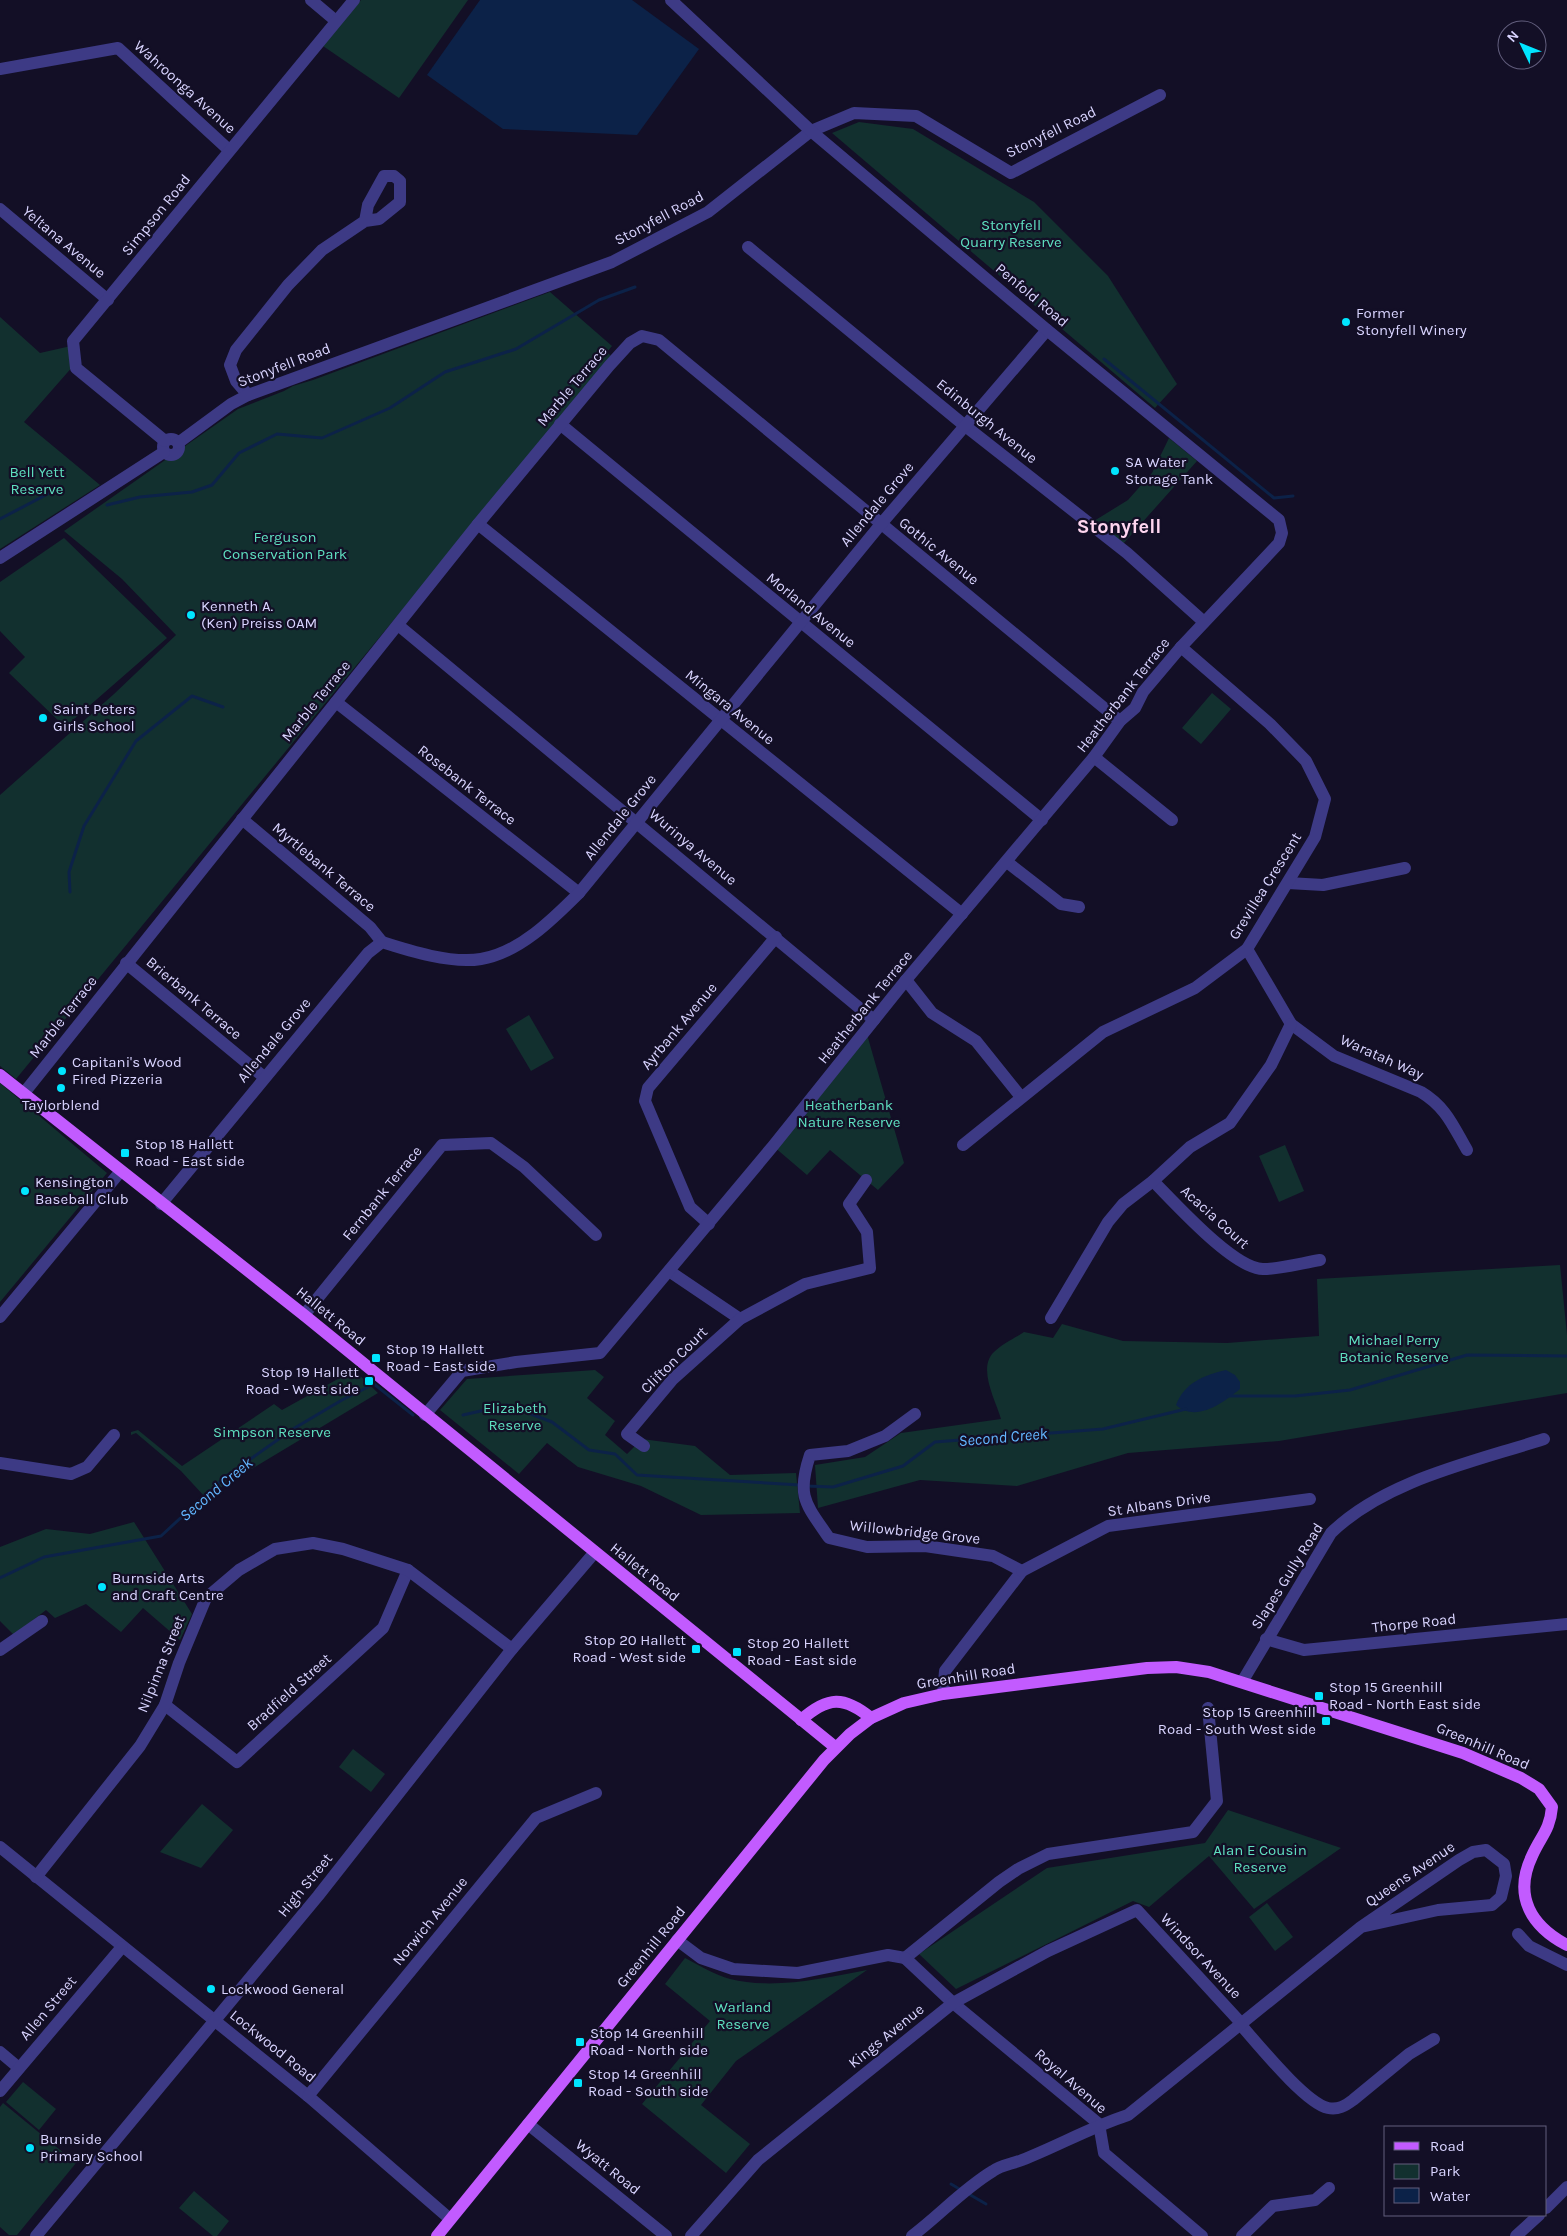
<svg xmlns="http://www.w3.org/2000/svg" width="1567" height="2236" font-family="Karla,sans-serif">
<style>
.green{fill:#12302f}
.water{fill:#0c2248}
.lines{fill:none;stroke-linecap:round;stroke-linejoin:round}
.stream{stroke:#0c2248;stroke-width:3}
.minor{stroke:#3d3a85;stroke-width:12}
.major{stroke:#c25bff;stroke-width:12}
.poi-dot{fill:#00e5ff;stroke:#130f26;stroke-width:2}
.labels{text-anchor:middle;dominant-baseline:central;stroke-width:4.5;stroke-linejoin:round;paint-order:stroke}
.street-label{font-size:15px;fill:#d9d4ff;stroke:#130f26}
.park-label{font-size:15px;fill:#5fe0c0;stroke:#130f26}
.poi-label{font-size:15px;fill:#d9d4ff;stroke:#130f26;text-anchor:start}
.water-label{font-size:16px;font-style:italic;fill:#62b6ff;stroke:#130f26}
.district-label{font-size:20px;font-weight:bold;fill:#ffd6f0;stroke:#130f26}
</style>
<rect width="100%" height="100%" fill="#130f26"/>
<!-- green -->
<g class="green">
<polygon points="361,0 468,0 399,98 323,46"/>
<polygon points="859,122 913,129 1034,202 1108,276 1177,384 1155,408 832,133"/>
<polygon points="550,292 612,346 607,352 611,356 16,1079 0,1066 0,795 114,694 176,635 122,579 64,531 238,409 284,391 293,386 313,380"/>
<polygon points="0,317 40,353 71,346 74,365 24,422 100,485 0,549"/>
<polygon points="1169,438 1197,461 1123,544 1094,521 1128,500 1152,473"/>
<polygon points="64,538 167,638 65,727 9,673 25,657 0,631 0,582"/>
<polygon points="1212,693 1231,709 1201,744 1182,728"/>
<polygon points="529,1015 554,1058 531,1071 506,1029"/>
<polygon points="866,1031 904,1163 878,1190 830,1150 807,1175 773,1146"/>
<polygon points="0,1083 107,1173 0,1302"/>
<polygon points="1285,1145 1304,1191 1279,1202 1259,1156"/>
<path d="M1560,1265L1567,1335V1393L1279,1441L1128,1453L1017,1486L920,1480L818,1508L815,1465L865,1457L901,1433L1001,1419C996,1401 977,1368 994,1352C1002,1344 1015,1338 1024,1332L1053,1338L1062,1324L1123,1341L1227,1343L1319,1336L1317,1279Z"/>
<polygon points="354,1370 378,1393 205,1497 181,1471 136,1433 131,1435 131,1432 138,1430 182,1466 274,1404 282,1410"/>
<polygon points="595,1370 604,1377 587,1398 615,1421 605,1435 627,1454 642,1439 695,1446 730,1475 796,1473 800,1513 701,1515 641,1486 578,1467 547,1443 519,1474 440,1410 467,1379"/>
<polygon points="134,1522 192,1614 180,1640 143,1608 121,1632 86,1604 55,1618 46,1610 14,1635 0,1621 0,1547 46,1529 90,1534"/>
<polygon points="353,1749 385,1774 371,1792 339,1767"/>
<polygon points="202,1804 233,1830 201,1868 160,1852"/>
<polygon points="1228,1810 1341,1848 1254,1909 1209,1856 1149,1907 1133,1901 956,1989 919,1954 1047,1868 1205,1843"/>
<polygon points="1267,1903 1293,1937 1275,1951 1249,1917"/>
<path d="M685,1958C699,1965 715,1975 730,1979C773,1990 825,1978 867,1970L736,2061L701,2105L750,2144L726,2173L642,2104L710,2021L665,1984Z"/>
<polygon points="23,2082 56,2109 39,2130 6,2102"/>
<polygon points="3,2103 76,2163 17,2235 9,2235 0,2227 0,2107"/>
<polygon points="194,2191 229,2221 217,2236 213,2236 179,2208"/>
</g>
<!-- water -->
<g class="water">
<polygon points="480,0 632,0 699,49 637,135 503,129 427,75"/>
<path d="M1226,1370L1235,1375L1240,1382V1389C1223,1403 1196,1423 1176,1405C1184,1383 1204,1375 1226,1370Z"/>
</g>
<g class="lines">
<!-- stream -->
<g class="stream">
<polyline points="1104,359 1274,498 1293,496"/>
<polyline points="107,505 140,497 192,492 212,485 239,453 277,434 322,438 390,408 445,372 516,349 599,300 635,287"/>
<polyline points="0,519 57,489"/>
<polyline points="70,892 69,872 84,826 136,741 192,696 223,707"/>
<polyline points="1228,1396 1295,1396 1350,1390 1467,1355 1567,1356"/>
<polyline points="463,1415 507,1405 552,1422 589,1450 615,1454 637,1475 800,1485"/>
<polyline points="806,1486 833,1487 903,1466 935,1442 1103,1429 1186,1409"/>
<polyline points="0,1578 44,1557 161,1536 225,1477 293,1429 342,1400 374,1384 413,1415"/>
<polyline points="951,2184 961,2190"/>
<polyline points="967,2193 986,2204"/>
</g>
<!-- minor -->
<g class="minor">
<polyline points="311,0 336,21"/>
<polyline points="0,69 118,48 229,150"/>
<polyline points="0,209 108,300"/>
<polyline points="748,247 964,425 1127,553 1204,622"/>
<polyline points="248,395 236,381 230,365 236,350 288,285 322,250 365,221 379,219 400,202 400,181 394,176 384,176 368,205 365,221"/>
<polyline points="560,424 1042,820"/>
<circle cx="171" cy="447" r="8"/>
<polyline points="165,441 76,368 73,341 354,0"/>
<polyline points="178,443 231,404 248,395 612,262 708,212 811,131 854,113 916,116 1011,173 1160,95"/>
<polyline points="478,524 962,914"/>
<polyline points="0,558 164,452"/>
<polyline points="398,625 874,1020"/>
<polyline points="336,702 579,893"/>
<polyline points="1094,757 1172,820"/>
<polyline points="242,819 370,927 382,942"/>
<polyline points="1007,862 1061,904 1079,907"/>
<polyline points="1288,883 1323,885 1405,868"/>
<path d="M1247,949L1291,1024L1334,1056L1421,1092C1446,1107 1453,1126 1467,1150"/>
<polyline points="126,963 264,1077"/>
<polyline points="906,980 932,1013 976,1041 1021,1097"/>
<polyline points="24,1093 478,524 609,366 630,343 642,336 659,340 1120,721"/>
<polyline points="963,1145 1103,1032 1195,988 1247,949 1315,837 1325,799 1306,761 1270,724 1181,647"/>
<path d="M1153,1181C1175,1203 1234,1269 1263,1269C1281,1269 1302,1263 1320,1260"/>
<path d="M161,1204L368,953L382,942C410,951 451,964 481,959C519,953 553,919 579,893L881,524L1047,330"/>
<polyline points="709,1224 690,1207 645,1101 648,1088 776,937"/>
<polyline points="669,1271 740,1319"/>
<polyline points="304,1315 442,1145 491,1143 524,1167 596,1235"/>
<polyline points="0,1317 120,1172"/>
<polyline points="1051,1318 1108,1222 1123,1204 1153,1181 1190,1147 1230,1123 1271,1065 1291,1024"/>
<path d="M915,1414L885,1436L848,1451L810,1455C796,1497 806,1504 829,1538L867,1547L925,1546L993,1556L1022,1571L945,1671L943,1694"/>
<polyline points="425,1415 462,1371 516,1362 600,1353 773,1146 906,980 1094,757 1120,721 1135,708 1143,692 1181,647 1279,543 1282,533 1279,520 1047,330 811,131 671,0"/>
<polyline points="644,1446 627,1434 673,1379 740,1319 805,1284 870,1268 867,1232 849,1204 866,1180"/>
<polyline points="0,1463 71,1474 87,1467 114,1435"/>
<polyline points="1022,1571 1108,1526 1310,1499"/>
<polyline points="1266,1639 1304,1650 1567,1624"/>
<polyline points="0,1650 42,1621"/>
<path d="M1242,1682L1331,1533C1385,1480 1474,1462 1544,1439"/>
<polyline points="165,1705 237,1762 383,1628 408,1570"/>
<polyline points="0,1847 308,2096 450,2219"/>
<polyline points="36,1877 140,1746 165,1705 179,1663 206,1598 239,1570 275,1549 313,1543 343,1549 408,1570 512,1649"/>
<polyline points="1518,1934 1529,1946 1567,1965"/>
<polyline points="677,1940 701,1958 733,1969 798,1973 888,1955 905,1958 999,1882 1018,1869 1048,1854 1193,1832 1217,1801 1208,1708"/>
<polyline points="905,1958 953,2003 1099,2124 1104,2153 1202,2236"/>
<path d="M1240,2024C1257,2043 1305,2103 1328,2108C1338,2110 1345,2106 1353,2100L1409,2054L1434,2039"/>
<polyline points="0,2052 19,2068"/>
<polyline points="0,2091 122,1947"/>
<polyline points="308,2096 536,1818 596,1793"/>
<polyline points="528,2124 666,2236"/>
<polyline points="1546,2208 1567,2187"/>
<polyline points="36,2236 318,1896 512,1649 595,1552"/>
<polyline points="691,2236 758,2160 953,2003 1048,1951 1137,1910 1241,2023"/>
<path d="M912,2236C940,2215 963,2189 993,2171C1001,2165 1012,2164 1022,2160C1058,2146 1091,2127 1128,2115L1361,1927L1459,1860L1473,1852L1486,1850L1504,1864L1506,1876L1501,1897L1492,1905L1438,1910L1361,1927"/>
<polyline points="1242,2236 1273,2206 1315,2200 1329,2188"/>
<polyline points="1516,2236 1539,2215"/>
</g>
<!-- major -->
<g class="major">
<polyline points="0,1075 304,1315 835,1747"/>
<path d="M801,1720C828,1696 844,1696 871,1718"/>
<path d="M437,2236L824,1760L850,1734L871,1718L904,1703L943,1694L1147,1668L1176,1667L1209,1672L1463,1753L1521,1778L1539,1789L1552,1807C1550,1830 1541,1836 1532,1856C1513,1896 1531,1926 1567,1945"/>
</g>
</g>
<!-- markers -->
<g class="poi-dot">
<circle cx="1346" cy="322" r="5"/>
<circle cx="1115" cy="471" r="5"/>
<circle cx="191" cy="615" r="5"/>
<circle cx="43" cy="718" r="5"/>
<circle cx="62" cy="1071" r="5"/>
<circle cx="61" cy="1088" r="5"/>
<rect x="120" y="1148" width="10" height="10" rx="2.5"/>
<circle cx="25" cy="1191" r="5"/>
<rect x="371" y="1353" width="10" height="10" rx="2.5"/>
<rect x="364" y="1376" width="10" height="10" rx="2.5"/>
<circle cx="102" cy="1587" r="5"/>
<rect x="691" y="1644" width="10" height="10" rx="2.5"/>
<rect x="732" y="1647" width="10" height="10" rx="2.5"/>
<rect x="1314" y="1691" width="10" height="10" rx="2.5"/>
<rect x="1321" y="1716" width="10" height="10" rx="2.5"/>
<circle cx="211" cy="1989" r="5"/>
<rect x="575" y="2037" width="10" height="10" rx="2.5"/>
<rect x="573" y="2078" width="10" height="10" rx="2.5"/>
<circle cx="30" cy="2148" r="5"/>
</g>
<g class="labels">
<!-- street labels -->
<g class="street-label">
<text transform="translate(185 87) rotate(42)">Wahroonga Avenue</text>
<text transform="translate(1051 132) rotate(-26)">Stonyfell Road</text>
<text transform="translate(156 215) rotate(-51)">Simpson Road</text>
<text transform="translate(659 218) rotate(-28)">Stonyfell Road</text>
<text transform="translate(64 242) rotate(40)">Yeltana Avenue</text>
<text transform="translate(1032 295) rotate(40)">Penfold Road</text>
<text transform="translate(284 365) rotate(-21)">Stonyfell Road</text>
<text transform="translate(572 386) rotate(-50)">Marble Terrace</text>
<text transform="translate(987 421) rotate(39)">Edinburgh Avenue</text>
<text transform="translate(877 504) rotate(-50)">Allendale Grove</text>
<text transform="translate(939 551) rotate(39)">Gothic Avenue</text>
<text transform="translate(811 610) rotate(39)">Morland Avenue</text>
<text transform="translate(1123 695) rotate(-52)">Heatherbank Terrace</text>
<text transform="translate(316 701) rotate(-51)">Marble Terrace</text>
<text transform="translate(730 707) rotate(39)">Mingara Avenue</text>
<text transform="translate(467 785) rotate(38)">Rosebank Terrace</text>
<text transform="translate(620 817) rotate(-51)">Allendale Grove</text>
<text transform="translate(693 847) rotate(40)">Wurinya Avenue</text>
<text transform="translate(324 867) rotate(40)">Myrtlebank Terrace</text>
<text transform="translate(1265 886) rotate(-58)">Grevillea Crescent</text>
<text transform="translate(194 998) rotate(40)">Brierbank Terrace</text>
<text transform="translate(865 1007) rotate(-51)">Heatherbank Terrace</text>
<text transform="translate(63 1017) rotate(-52)">Marble Terrace</text>
<text transform="translate(679 1026) rotate(-50)">Ayrbank Avenue</text>
<text transform="translate(274 1040) rotate(-50)">Allendale Grove</text>
<text transform="translate(1382 1057) rotate(24)">Waratah Way</text>
<text transform="translate(382 1193) rotate(-51)">Fernbank Terrace</text>
<text transform="translate(1215 1217) rotate(42)">Acacia Court</text>
<text transform="translate(331 1316) rotate(39)">Hallett Road</text>
<text transform="translate(674 1360) rotate(-45)">Clifton Court</text>
<text transform="translate(1159 1504) rotate(-8)">St Albans Drive</text>
<text transform="translate(915 1532) rotate(6)">Willowbridge Grove</text>
<text transform="translate(645 1572) rotate(39)">Hallett Road</text>
<text transform="translate(1287 1576) rotate(-58)">Slapes Gully Road</text>
<text transform="translate(1414 1623) rotate(-6)">Thorpe Road</text>
<text transform="translate(161 1664) rotate(-68)">Nilpinna Street</text>
<text transform="translate(966 1676) rotate(-9)">Greenhill Road</text>
<text transform="translate(289 1692) rotate(-42)">Bradfield Street</text>
<text transform="translate(1483 1746) rotate(23)">Greenhill Road</text>
<text transform="translate(1410 1874) rotate(-34)">Queens Avenue</text>
<text transform="translate(305 1885) rotate(-51)">High Street</text>
<text transform="translate(430 1921) rotate(-51)">Norwich Avenue</text>
<text transform="translate(651 1947) rotate(-51)">Greenhill Road</text>
<text transform="translate(1201 1956) rotate(47)">Windsor Avenue</text>
<text transform="translate(48 2008) rotate(-50)">Allen Street</text>
<text transform="translate(886 2036) rotate(-39)">Kings Avenue</text>
<text transform="translate(273 2046) rotate(39)">Lockwood Road</text>
<text transform="translate(1071 2081) rotate(41)">Royal Avenue</text>
<text transform="translate(608 2167) rotate(39)">Wyatt Road</text>
</g>
<!-- park labels -->
<g class="park-label">
<text x="1011" y="225">Stonyfell<tspan x="1011" dy="17">Quarry Reserve</tspan></text>
<text x="37" y="472">Bell Yett<tspan x="37" dy="17">Reserve</tspan></text>
<text x="285" y="537">Ferguson<tspan x="285" dy="17">Conservation Park</tspan></text>
<text x="849" y="1105">Heatherbank<tspan x="849" dy="17">Nature Reserve</tspan></text>
<text x="1394" y="1340">Michael Perry<tspan x="1394" dy="17">Botanic Reserve</tspan></text>
<text x="515" y="1408">Elizabeth<tspan x="515" dy="17">Reserve</tspan></text>
<text x="272" y="1432">Simpson Reserve</text>
<text x="1260" y="1850">Alan E Cousin<tspan x="1260" dy="17">Reserve</tspan></text>
<text x="743" y="2007">Warland<tspan x="743" dy="17">Reserve</tspan></text>
</g>
<!-- poi labels -->
<g class="poi-label">
<text x="1356" y="313">Former<tspan x="1356" dy="17">Stonyfell Winery</tspan></text>
<text x="1125" y="462">SA Water<tspan x="1125" dy="17">Storage Tank</tspan></text>
<text x="201" y="606">Kenneth A.<tspan x="201" dy="17">(Ken) Preiss OAM</tspan></text>
<text x="53" y="709">Saint Peters<tspan x="53" dy="17">Girls School</tspan></text>
<text x="72" y="1062">Capitani's Wood<tspan x="72" dy="17">Fired Pizzeria</tspan></text>
<text x="61" y="1105" text-anchor="middle">Taylorblend</text>
<text x="135" y="1144">Stop 18 Hallett<tspan x="135" dy="17">Road - East side</tspan></text>
<text x="35" y="1182">Kensington<tspan x="35" dy="17">Baseball Club</tspan></text>
<text x="386" y="1349">Stop 19 Hallett<tspan x="386" dy="17">Road - East side</tspan></text>
<text x="359" y="1372" text-anchor="end">Stop 19 Hallett<tspan x="359" dy="17">Road - West side</tspan></text>
<text x="112" y="1578">Burnside Arts<tspan x="112" dy="17">and Craft Centre</tspan></text>
<text x="686" y="1640" text-anchor="end">Stop 20 Hallett<tspan x="686" dy="17">Road - West side</tspan></text>
<text x="747" y="1643">Stop 20 Hallett<tspan x="747" dy="17">Road - East side</tspan></text>
<text x="1329" y="1687">Stop 15 Greenhill<tspan x="1329" dy="17">Road - North East side</tspan></text>
<text x="1316" y="1712" text-anchor="end">Stop 15 Greenhill<tspan x="1316" dy="17">Road - South West side</tspan></text>
<text x="221" y="1989">Lockwood General</text>
<text x="590" y="2033">Stop 14 Greenhill<tspan x="590" dy="17">Road - North side</tspan></text>
<text x="588" y="2074">Stop 14 Greenhill<tspan x="588" dy="17">Road - South side</tspan></text>
<text x="40" y="2139">Burnside<tspan x="40" dy="17">Primary School</tspan></text>
</g>
<!-- water labels -->
<g class="water-label">
<text transform="translate(1003 1437) rotate(-5)">Second Creek</text>
<text transform="translate(216 1489) rotate(-40)">Second Creek</text>
</g>
<!-- district labels -->
<g class="district-label">
<text x="1119" y="526">Stonyfell</text>
</g>
</g>
<!-- legend -->
<rect x="1384" y="2126" width="162" height="90" fill="#130f26" stroke="#625e7d"/>
<rect x="1394" y="2142" width="25" height="8" fill="#c25bff" stroke="#625e7d"/>
<text x="1430" y="2151" font-size="15" fill="#d9d4ff">Road</text>
<rect x="1394" y="2164" width="25" height="15" fill="#12302f" stroke="#625e7d"/>
<text x="1430" y="2176" font-size="15" fill="#d9d4ff">Park</text>
<rect x="1394" y="2188" width="25" height="15" fill="#0c2248" stroke="#625e7d"/>
<text x="1430" y="2201" font-size="15" fill="#d9d4ff">Water</text>
<!-- north arrow -->
<g transform="translate(1522 45) rotate(313)"><circle r="24" fill="#130f26" stroke="#625e7d"/>
<path d="M0-4L9 19L0 12L-9 19Z" fill="#00e5ff"/>
<text y="-8" font-size="14" font-weight="bold" text-anchor="middle" fill="#d9d4ff">N</text>
</g>
</svg>
